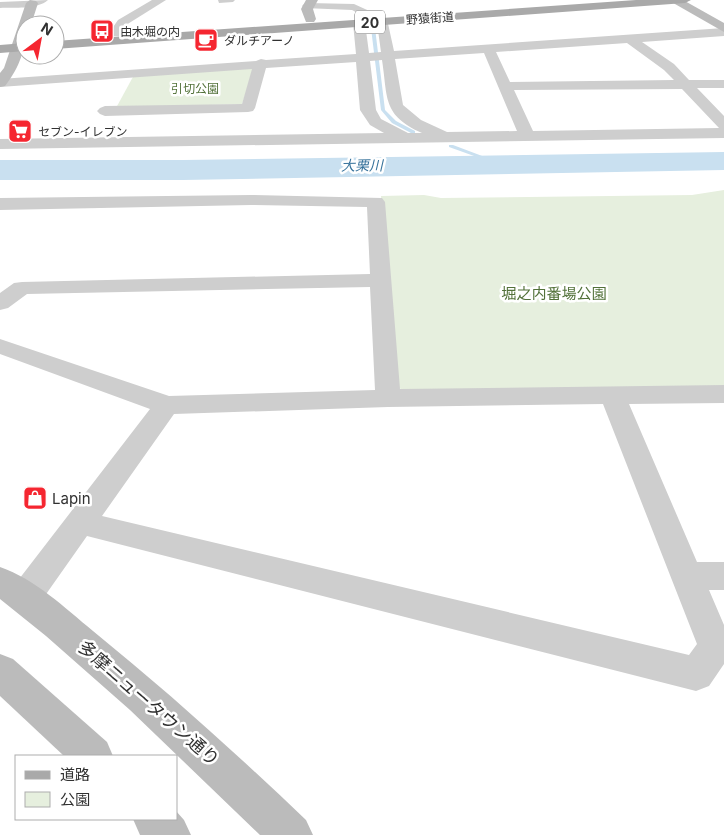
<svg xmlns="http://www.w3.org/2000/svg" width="724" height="835" font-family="Inter,'Noto Sans JP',sans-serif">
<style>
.green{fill:#e6efde}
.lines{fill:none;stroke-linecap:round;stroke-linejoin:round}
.stream{fill:#c9e0f0;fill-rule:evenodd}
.river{fill:#c9e0f0;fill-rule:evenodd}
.street{fill:#cecece;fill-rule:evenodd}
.secondary{fill:#bbb;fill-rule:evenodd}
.primary{fill:#a9a9a9;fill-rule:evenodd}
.labels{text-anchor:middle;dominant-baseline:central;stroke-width:5;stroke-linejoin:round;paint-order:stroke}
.far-street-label{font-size:12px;fill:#313131;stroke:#fff}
.far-poi-label{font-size:12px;fill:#313131;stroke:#fff;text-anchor:start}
.far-park-label{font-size:12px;fill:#527139;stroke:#fff}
.shield{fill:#fff;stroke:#6f6f6f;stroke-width:1}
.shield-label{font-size:14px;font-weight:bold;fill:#313131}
.far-water-label{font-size:14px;font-style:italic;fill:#36729b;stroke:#fff}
.park-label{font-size:15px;fill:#527139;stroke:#fff}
.poi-label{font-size:15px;fill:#313131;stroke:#fff;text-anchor:start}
.near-street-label{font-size:18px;fill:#313131;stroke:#fff}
</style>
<rect width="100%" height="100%" fill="#fff"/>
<!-- green -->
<g class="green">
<polygon points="247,67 254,69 242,104 116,108 134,75"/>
<polygon points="724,190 724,388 411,394 399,388 381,196 424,195 441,198 692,195"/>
</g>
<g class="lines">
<!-- stream -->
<g class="stream">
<polygon points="373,27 375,28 385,110 396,121 415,131 415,133 411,133 392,123 381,110 371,28"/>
<polygon points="449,145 453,145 506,165 502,166 449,147"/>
</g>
<!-- river -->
<polygon class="river" points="724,152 724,170 183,180 0,180 0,160 183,160"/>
<!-- street -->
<g class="street">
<path d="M48,0C37,10 14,7 0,8V2Z"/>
<polygon points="152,0 166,0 126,25 119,36 111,36 109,33 118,20"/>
<polygon points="218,0 235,0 233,2 219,3"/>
<path d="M308,3L354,4L387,19L394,51L724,28V36L642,42L674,64L689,80H724V88H697L724,116V138L0,149V139L384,133L370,125L360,110L356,62L266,68L255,108L253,111L248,112L105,116L100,114L97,111L100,108L105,106L242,104L252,69L0,87V79L256,61L261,59L266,60L356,54L353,23L359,19L365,23L369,53L381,52L377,23L352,10L304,8L302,6L304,4ZM627,43L664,70L674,80L510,82L496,52ZM484,53L517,131L447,132L421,120L403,105L395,59ZM382,60C388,98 382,115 422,133H408L381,119L376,110L370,61ZM682,89L719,128L533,131L514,90Z"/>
<path d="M251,195L382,198L385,202L400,389L724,385V403L629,404L697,562H724V590H709L724,625V664L709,686L696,691L87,536L37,607L25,611L13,607L9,597L13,587L150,409L0,354V339L169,396L375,390L370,287L27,294L8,308L0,310V293L14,283L22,282L370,274L367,207L251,205L0,210V198ZM603,404L697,644L689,655L102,516L174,414L388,407Z"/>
</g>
<!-- secondary -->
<g class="secondary">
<path d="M30,0L36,1L38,3L31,25H25C25,51 21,65 5,86L0,87V73L4,68L26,3Z"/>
<polygon points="306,0 318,0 313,9 316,19 314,22 306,22 301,9"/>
<polygon points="668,0 683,0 724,23 724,32"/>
<path d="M0,567C35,579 65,608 93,631C167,691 237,754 306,820L313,835H260L130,710L46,636L0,599Z"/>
<polygon points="0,654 13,659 107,742 113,756 64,756 0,696"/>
<polygon points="176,811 184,820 191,835 140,835 133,819 176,819"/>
</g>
<!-- primary -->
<g class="primary">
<polygon points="636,0 691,0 685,3 55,49 55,41"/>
<polygon points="25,43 25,51 0,53 0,45"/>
</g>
</g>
<!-- icons -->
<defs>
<g id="bus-square" transform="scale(1.25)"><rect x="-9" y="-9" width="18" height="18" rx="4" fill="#f52630" stroke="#fff"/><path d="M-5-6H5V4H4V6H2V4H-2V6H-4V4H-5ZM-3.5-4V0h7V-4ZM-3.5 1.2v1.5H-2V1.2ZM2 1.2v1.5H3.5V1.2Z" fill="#fff"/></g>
<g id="cafe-square" transform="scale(1.25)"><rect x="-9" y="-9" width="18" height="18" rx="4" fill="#f52630" stroke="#fff"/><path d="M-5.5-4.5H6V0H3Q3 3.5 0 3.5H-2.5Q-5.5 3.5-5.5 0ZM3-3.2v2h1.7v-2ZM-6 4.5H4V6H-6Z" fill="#fff"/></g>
<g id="supermarket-square" transform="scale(1.25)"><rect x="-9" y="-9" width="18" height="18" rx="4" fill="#f52630" stroke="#fff"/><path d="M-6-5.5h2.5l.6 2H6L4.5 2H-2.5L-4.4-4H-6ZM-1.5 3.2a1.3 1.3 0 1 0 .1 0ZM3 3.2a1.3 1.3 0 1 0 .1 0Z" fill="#fff"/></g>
<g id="shop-square" transform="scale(1.25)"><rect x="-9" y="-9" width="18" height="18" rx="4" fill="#f52630" stroke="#fff"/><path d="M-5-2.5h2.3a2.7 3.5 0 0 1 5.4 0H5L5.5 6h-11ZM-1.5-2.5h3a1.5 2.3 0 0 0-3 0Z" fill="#fff"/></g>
</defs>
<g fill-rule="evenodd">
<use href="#bus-square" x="102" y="31"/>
<use href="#cafe-square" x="206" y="40"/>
<use href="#supermarket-square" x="20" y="131"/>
<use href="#shop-square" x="35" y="498"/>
</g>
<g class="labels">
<!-- far-street labels -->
<g class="far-street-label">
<text transform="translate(430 18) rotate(-4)">野猿街道</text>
</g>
<!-- far-poi labels -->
<g class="far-poi-label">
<text x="120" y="31">由木堀の内</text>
<text x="224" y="40">ダルチアーノ</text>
<text x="38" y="131">セブン-イレブン</text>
</g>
<!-- far-park labels -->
<g class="far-park-label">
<text x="195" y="88">引切公園</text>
</g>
<!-- shield labels -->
<rect class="shield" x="355" y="10.5" width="30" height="23" rx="4"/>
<g class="shield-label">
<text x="370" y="22">20</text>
</g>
<!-- far-water labels -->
<g class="far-water-label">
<text transform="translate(362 165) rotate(-1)">大栗川</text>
</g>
<!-- park labels -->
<g class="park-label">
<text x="554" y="293">堀之内番場公園</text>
</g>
<!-- poi labels -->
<g class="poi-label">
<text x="52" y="498">Lapin</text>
</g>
<!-- near-street labels -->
<g class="near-street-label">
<text transform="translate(149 703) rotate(41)">多摩ニュータウン通り</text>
</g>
</g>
<!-- legend -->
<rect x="15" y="755" width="162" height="65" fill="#ffffff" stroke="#adadad"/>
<rect x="25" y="771" width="25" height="8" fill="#a9a9a9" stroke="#adadad"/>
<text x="60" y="780" font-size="15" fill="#313131">道路</text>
<rect x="25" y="792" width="25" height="15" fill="#e6efde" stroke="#adadad"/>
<text x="60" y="805" font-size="15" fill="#313131">公園</text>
<!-- north arrow -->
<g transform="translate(40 40) rotate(32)"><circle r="24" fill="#ffffff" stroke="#adadad"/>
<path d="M0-4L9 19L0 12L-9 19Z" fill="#f52630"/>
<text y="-8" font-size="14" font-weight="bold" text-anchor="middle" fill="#313131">N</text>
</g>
</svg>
